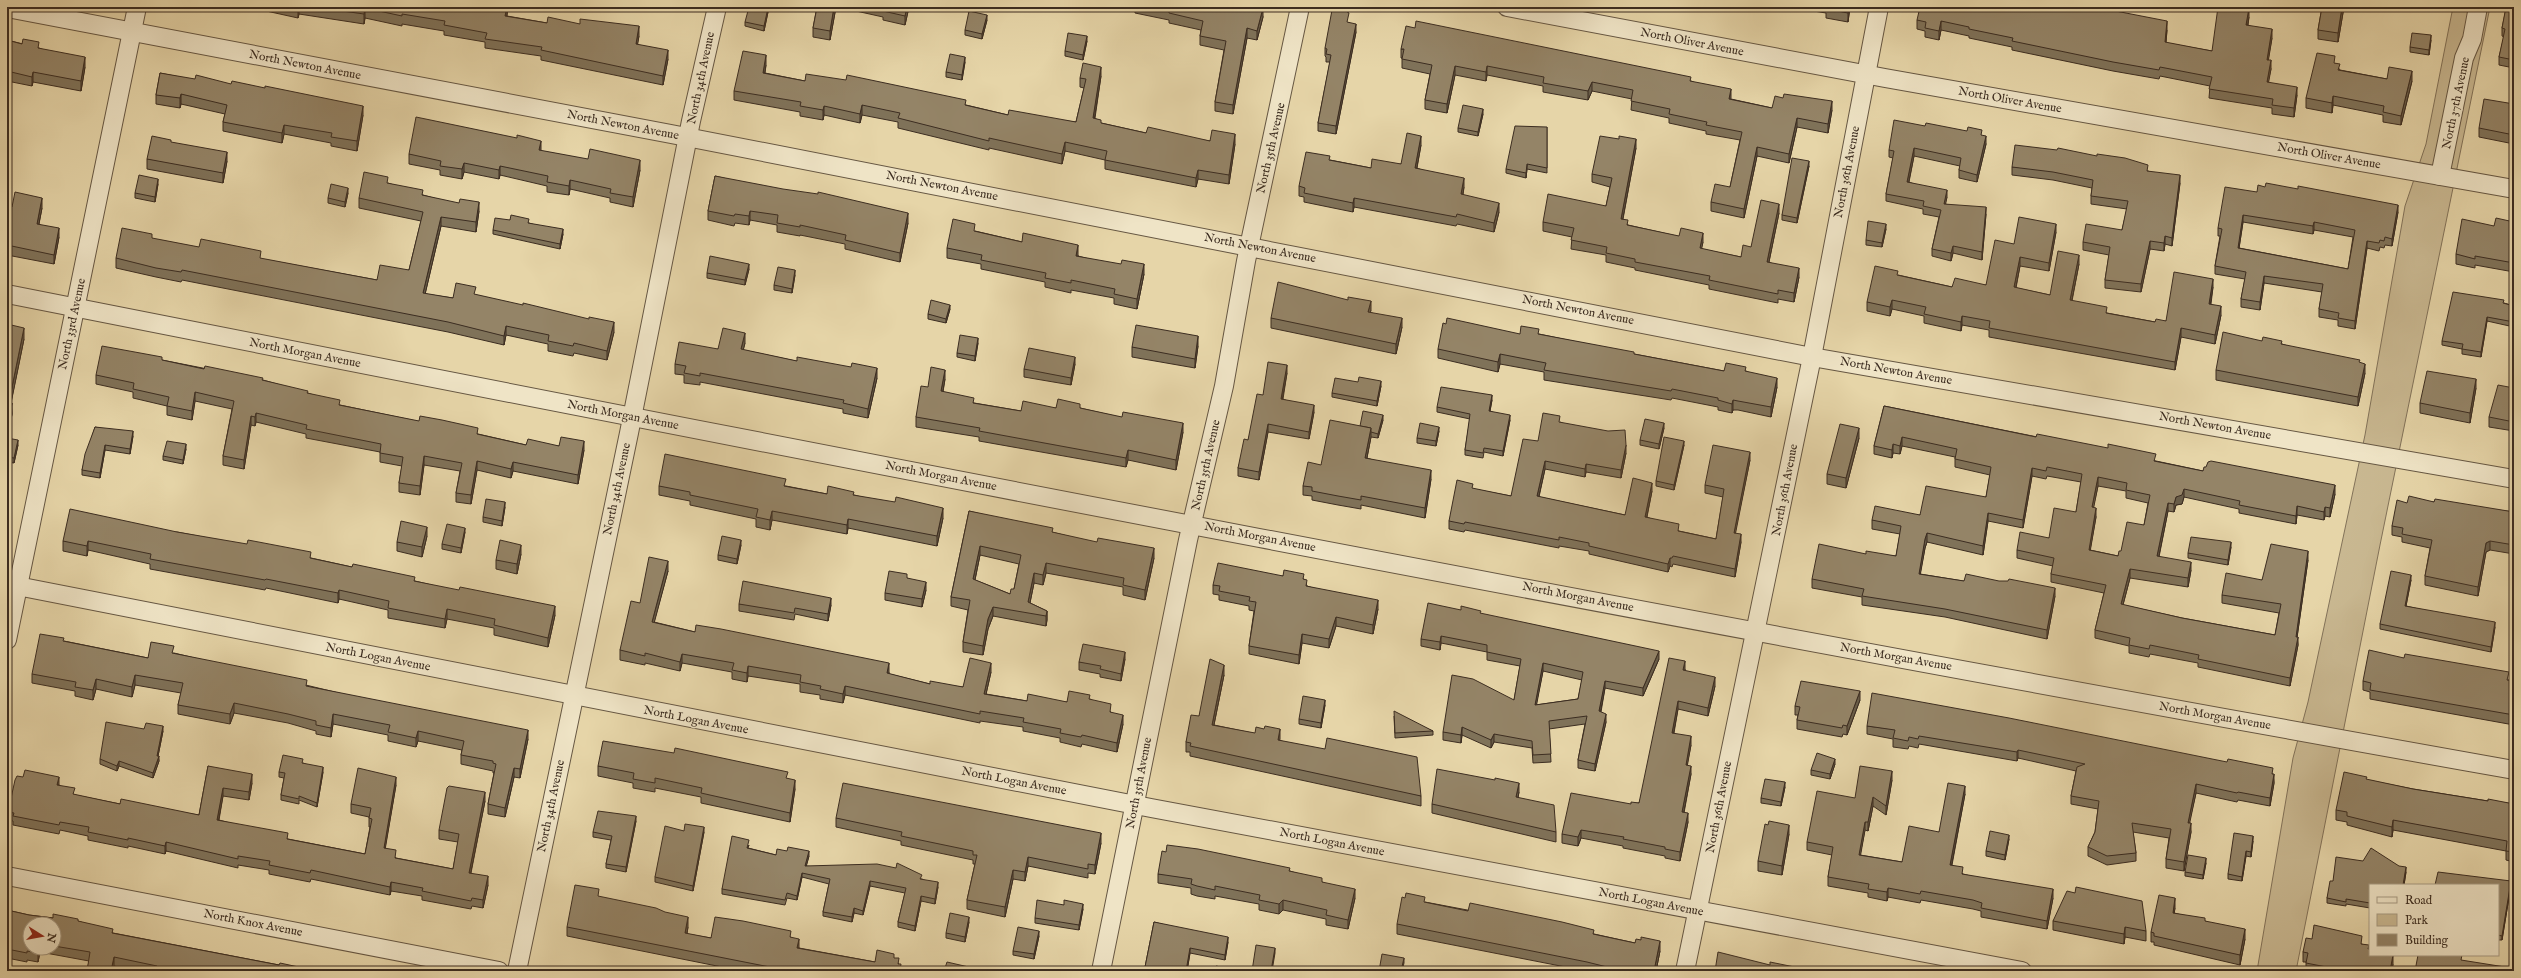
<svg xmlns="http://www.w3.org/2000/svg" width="2521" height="978" font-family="'IM FELL English',serif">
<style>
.green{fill:#c9b891;stroke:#827259}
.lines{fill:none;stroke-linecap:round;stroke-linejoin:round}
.street-casing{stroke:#665743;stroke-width:20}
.street{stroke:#efe4c6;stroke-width:18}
.wall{fill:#7f7259;stroke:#3c2d21;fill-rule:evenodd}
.shaded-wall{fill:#685c48;stroke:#3c2d21}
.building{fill:#948467;stroke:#3c2d21;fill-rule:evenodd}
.labels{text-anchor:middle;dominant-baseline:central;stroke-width:3;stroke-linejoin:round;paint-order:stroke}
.street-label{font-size:12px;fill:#3c2d21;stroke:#efe4c6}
</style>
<rect width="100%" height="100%" fill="#e6d5a8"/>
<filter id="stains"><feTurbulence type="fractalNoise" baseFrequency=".005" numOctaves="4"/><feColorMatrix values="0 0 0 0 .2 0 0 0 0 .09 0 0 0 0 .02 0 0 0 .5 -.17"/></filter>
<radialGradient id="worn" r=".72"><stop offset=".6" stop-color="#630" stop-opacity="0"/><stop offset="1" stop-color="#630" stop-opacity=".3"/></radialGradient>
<!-- green -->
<polygon class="green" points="2453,7 2490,7 2380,545 2296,971 2257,971 2293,758 2308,702 2365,435 2405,206 2426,144"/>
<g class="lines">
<!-- street casing -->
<g class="street-casing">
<g id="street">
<polyline points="1507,7 1885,78 2514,189"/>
<polyline points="7,8 671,134 1812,357 2514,479"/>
<polyline points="2440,176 2464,58 2472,39 2478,7"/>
<path d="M7,294C841,459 1677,621 2514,770"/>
<polyline points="7,584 1151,808 2022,971"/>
<polyline points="7,640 137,7"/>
<polyline points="7,876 499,971"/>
<polyline points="517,971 629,433 691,121 717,7"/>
<polyline points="1101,971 1188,540 1224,386 1246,261 1300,7"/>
<polyline points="1685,971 1812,357 1879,7"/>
</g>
</g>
<!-- street -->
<use href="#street" class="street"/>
</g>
<!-- wall -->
<g class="wall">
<polygon points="248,7 476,7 492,10 508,7 507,16 547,23 639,36 637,45 668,59 663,85 541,60 541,56 485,48 485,42 444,35 444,31 402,24 402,26 365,18 364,24 299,14 298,18"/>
<polygon points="817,7 836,7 830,40 813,37 813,28"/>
<polygon points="838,7 909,7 905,25 883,20 883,17"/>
<polygon points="1133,7 1260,7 1263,17 1257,40 1247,38 1233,114 1215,111 1215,102 1224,50 1200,45 1200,36 1201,30 1169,23 1169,20 1135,13 1135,7"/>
<polygon points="1769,7 1787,7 1786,10"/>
<polygon points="1789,7 1850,7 1848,22 1826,18 1826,13"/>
<polygon points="2322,7 2344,7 2338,42 2318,39 2318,30"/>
<polygon points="2504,7 2514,7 2514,68 2499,65 2499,57 2504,37 2502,36 2502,28 2506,9 2504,8"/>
<polygon points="768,12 764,31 745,26 745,22"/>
<polygon points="2249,17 2248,25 2272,38 2268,60 2271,69 2268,82 2297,95 2294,117 2272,114 2272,108 2209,98 2210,86 2160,76 2159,79 2113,71 2012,50 2012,47 1969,38 1969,36 1941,30 1939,40 1925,37 1925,31 1917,29 1917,20 2167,30 2166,43 2212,51"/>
<polygon points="987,20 982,39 965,35 965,30"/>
<polygon points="1349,22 1356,32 1336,134 1318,131 1318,123 1330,62 1326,62 1326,57 1325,56 1325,48"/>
<polygon points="7,40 39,48 85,67 81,91 33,82 32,86 7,81"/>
<polygon points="2431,40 2429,55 2410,52 2410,47"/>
<polygon points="1087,41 1083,60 1065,56 1065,51"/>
<polygon points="1401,49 1691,81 1731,99 1772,108 1832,110 1828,133 1797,127 1789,163 1757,156 1744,218 1711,211 1711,202 1730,187 1740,140 1706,134 1706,131 1669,123 1669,118 1631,110 1632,99 1592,91 1588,100 1543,92 1543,86 1487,75 1486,81 1455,75 1447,113 1425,109 1425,100 1430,74 1402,68 1402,58 1401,58"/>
<polygon points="965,62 962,80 946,77 946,72"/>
<polygon points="2335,63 2340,70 2387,79 2412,81 2401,125 2383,122 2383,115 2333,105 2332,113 2306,108 2306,98"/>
<polygon points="766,65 765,73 805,81 966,105 1008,115 1076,122 1084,88 1080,87 1080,78 1101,76 1095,118 1101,123 1146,133 1235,144 1229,184 1198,179 1196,187 1105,169 1105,160 1065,151 1062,164 989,148 989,150 898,128 898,122 862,115 860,123 824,115 823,120 800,116 800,112 734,100 734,91"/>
<polygon points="160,73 363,115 357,151 331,146 331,143 284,134 282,143 223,131 223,122 225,114 181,104 180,108 156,104 156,95"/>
<polygon points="2514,104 2514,144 2479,137 2479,128"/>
<polygon points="1483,114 1478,136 1458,132 1458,128"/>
<polygon points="1925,126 1982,136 1986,144 1977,182 1959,178 1959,170 1960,166 1914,156 1909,182 1947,197 1945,204 1986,214 1982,260 1953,253 1951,261 1932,256 1932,249 1939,217 1923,214 1923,209 1886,201 1886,194 1893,158 1889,157 1889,150"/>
<polygon points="1547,127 1547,173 1527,169 1526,178 1506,173 1506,169"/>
<polygon points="1421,145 1417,168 1464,187 1463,195 1499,212 1494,232 1457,224 1456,226 1354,207 1353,212 1304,202 1304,197 1299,196 1299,186 1330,160 1371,168 1401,164"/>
<polygon points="1636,148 1623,219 1628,225 1703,242 1701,249 1741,257 1751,247 1779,213 1769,262 1799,277 1794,302 1778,299 1778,303 1709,289 1709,285 1635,270 1635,268 1606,262 1606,255 1571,249 1572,237 1543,231 1543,222 1606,206 1610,187 1592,182 1592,174"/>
<polygon points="541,151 640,170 633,207 610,202 610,198 570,189 569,195 547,192 547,186 500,175 499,179 464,172 462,179 440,175 440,170 409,164 409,154"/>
<polygon points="147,159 227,161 223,183 147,169"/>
<polygon points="1809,166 1797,223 1782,220 1782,215"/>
<polygon points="2012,167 2148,171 2180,183 2172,246 2165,244 2164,251 2150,249 2141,292 2105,288 2105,280 2109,255 2083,250 2083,242 2122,230 2127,209 2091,204 2091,196 2092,188 2053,180 2012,175"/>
<polygon points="715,176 908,223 900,262 845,249 845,244 800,235 800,236 777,232 777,225 750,220 749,225 735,223 734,226 708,220 708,211"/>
<polygon points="388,183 423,195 479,211 476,232 441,226 425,294 453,298 476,295 614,332 607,360 574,353 573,356 548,351 548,344 506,335 504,345 448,332 182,280 181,282 156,277 116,268 116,258 152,239 377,280 409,270 421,221 359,208 359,198"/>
<polygon points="158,184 155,202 135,198 135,193"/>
<path d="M2257,192L2398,212L2392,246L2385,245L2384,248L2380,247L2379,251L2367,248L2355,329L2338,326V320L2319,317V309L2322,292L2264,283L2260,310L2241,307V299L2245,279L2215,274V266L2220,236H2218V228ZM2243,222L2313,234L2314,230L2353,237L2348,269L2239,248Z"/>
<polygon points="348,193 345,207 328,203 328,198"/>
<polygon points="7,206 12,207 42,208 39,224 59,237 54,264 7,255"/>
<polygon points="510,220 529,223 563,234 560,249 493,234 493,230"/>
<polygon points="2514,222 2514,272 2475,265 2475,268 2456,264 2456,254 2494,226"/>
<polygon points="1886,229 1882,247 1866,245 1866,240"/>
<polygon points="975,231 1078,255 1078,256 1144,274 1137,309 1114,304 1114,298 1071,290 1071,293 1045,287 1045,282 981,269 981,264 947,258 947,248"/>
<polygon points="2056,232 2049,271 2020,266 2016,288 2050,295 2079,264 2072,301 2107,313 2155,322 2166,321 2213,287 2211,304 2221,315 2215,344 2181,337 2175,370 1989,337 1989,330 1962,325 1961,331 1924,323 1924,316 1892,309 1890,316 1867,311 1867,302 1898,275 1952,287 1986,285 2014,244"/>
<polygon points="749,269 745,285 707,278 707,273"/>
<polygon points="795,275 792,293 774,290 774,285"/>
<polygon points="2504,303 2514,306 2514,327 2487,321 2481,357 2462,354 2462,349 2442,345 2442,341"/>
<polygon points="950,309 946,323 928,319 928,314"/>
<polygon points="1371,310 1370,312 1402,327 1396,354 1271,328 1271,318"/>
<polygon points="7,324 24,339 11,402 12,414 9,431 7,431"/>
<polygon points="1539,334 1634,354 1724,371 1746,371 1777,387 1771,417 1738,410 1733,410 1732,413 1718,410 1718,407 1672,398 1671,400 1544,380 1544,372 1500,364 1498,372 1438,358 1438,349"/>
<polygon points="2262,341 2282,344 2365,373 2358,406 2216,380 2216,370"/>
<polygon points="745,343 743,350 877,378 868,418 843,413 843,409 700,382 700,385 684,383 684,375 675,374 675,364 718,349"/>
<polygon points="978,343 975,361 957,357 957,353"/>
<polygon points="1198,346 1195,368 1132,357 1132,347"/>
<polygon points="162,360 263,380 308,393 340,405 478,434 526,445 559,446 584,450 578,484 513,471 511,478 477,470 471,504 456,502 456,493 460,471 424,465 420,495 399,492 399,483 402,466 380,462 380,452 306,438 306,434 256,422 255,426 251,425 244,469 223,465 223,456 232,409 195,401 192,420 167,415 167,406 133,398 133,392 96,384 96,375"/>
<polygon points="1075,364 1071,385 1024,377 1024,369"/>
<polygon points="1287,373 1283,399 1314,412 1309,439 1268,432 1259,480 1238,476 1238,468 1248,440 1263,395"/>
<polygon points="945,379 943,392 974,403 1021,411 1056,408 1080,408 1183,432 1176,470 1128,460 1126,467 979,441 979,437 916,427 916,417 928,387"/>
<polygon points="1381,386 1377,406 1332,397 1332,393"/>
<polygon points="2476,388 2470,423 2420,413 2420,403"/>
<polygon points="2514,388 2514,431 2489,427 2489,417"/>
<polygon points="1492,400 1490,411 1510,420 1503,456 1484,452 1483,458 1465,455 1465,450 1470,419 1437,412 1437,407"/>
<path d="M1884,406L2156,461L2203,471L2335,494L2330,517L2325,516L2324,520L2297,515L2296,524L2239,513V509L2184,497L2182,504L2176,505L2174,512L2168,511L2159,557L2191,570L2188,587L2130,578L2123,605L2182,618L2275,635L2279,613L2222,603V595L2262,580L2308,560L2297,637L2298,645L2290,686L2198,667V663L2150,654L2149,657L2129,653V646L2095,638V630L2104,593L2051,582V574L2053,566L2017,558V550L2049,538L2076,512L2081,482L2047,476L2046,479L2032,476L2023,528L1988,521L1983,555L1927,542L1925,548L1920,574L2055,596L2047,639L1945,617L1862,605V597L1812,588V579L1866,554L1896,556L1900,534L1872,529V520L1920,515L1986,497L1990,475L1955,467V457L1902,446L1900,454L1893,453L1892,458L1874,454V446ZM2098,486L2126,491V498L2148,503L2144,525L2121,551L2118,556L2090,550L2096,517L2093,508Z"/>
<polygon points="1383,420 1378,438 1371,437 1367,458 1431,479 1425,518 1361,505 1361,509 1338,505 1312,500 1312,496 1303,495 1303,486 1321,465 1360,426"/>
<polygon points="1560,422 1626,453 1621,478 1586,472 1585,477 1545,469 1539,497 1625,515 1652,491 1647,517 1679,531 1716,539 1723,497 1705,493 1705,485 1750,460 1735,533 1741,542 1735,577 1673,564 1672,567 1670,566 1668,572 1589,554 1589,551 1559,546 1559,548 1465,530 1464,532 1449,529 1449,521 1473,489 1511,496"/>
<polygon points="95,427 133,436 130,454 105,450 100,478 82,475 82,470"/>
<polygon points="1664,428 1659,449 1640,445 1640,440"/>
<polygon points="1439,431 1436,446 1417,443 1417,438"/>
<polygon points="7,438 18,445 14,463 7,462"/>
<polygon points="1859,438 1846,488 1827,484 1827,474"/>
<polygon points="1684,445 1674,490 1656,486 1656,481"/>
<polygon points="186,449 183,464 163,460 163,456"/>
<polygon points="659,486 786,486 827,494 854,495 943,518 937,546 848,528 847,534 772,520 770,530 756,527 756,519 690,505 690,501 659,495"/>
<polygon points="2434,502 2514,512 2514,554 2490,550 2486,552 2478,596 2425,585 2425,576 2430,548 2402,542 2402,537 2392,535 2392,526 2407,503"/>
<polygon points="505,507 502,526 483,522 483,517"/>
<path d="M969,511L1154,558L1145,600L1123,595V587L1046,573L1043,585L1034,583L1030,603L1047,611V620L1046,626L993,616L988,629L983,655L963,652V642L968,610L951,606V597ZM980,555L1019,564L1014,589L1010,594L975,580Z"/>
<polygon points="177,532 311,558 415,581 555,615 548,647 494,635 494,628 447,619 445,628 388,618 388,610 339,599 338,603 266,588 265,590 150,569 150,564 88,550 87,556 63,551 63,541"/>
<polygon points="465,532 461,553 442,549 442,544"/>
<polygon points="427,536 422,557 397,551 397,542"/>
<polygon points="741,545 737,564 718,560 718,555"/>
<polygon points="2231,547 2228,565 2188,558 2188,553"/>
<polygon points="521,554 517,574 496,569 496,560"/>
<polygon points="668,571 654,622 695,632 889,672 889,674 930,684 963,687 991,672 986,694 1027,701 1067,702 1090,699 1111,712 1123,724 1117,752 1082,744 1081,747 1060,742 1060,738 1023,731 1023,727 980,721 980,723 845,695 843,703 820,699 820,695 800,692 800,684 748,676 747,682 732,679 732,672 682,663 680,671 645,663 645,665 620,660 620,650"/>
<polygon points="1283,576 1304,579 1307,586 1378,609 1373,634 1336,626 1329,648 1302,643 1299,664 1249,654 1249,646 1254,611 1249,610 1249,606 1219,600 1219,595 1213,594 1213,585"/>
<polygon points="907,578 926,590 922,607 885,600 885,593"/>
<polygon points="2411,580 2406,606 2495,627 2491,652 2380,629 2380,624"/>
<polygon points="739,604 831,605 828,621 795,614 794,620 739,611"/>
<path d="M1481,614L1659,659L1643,696L1605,688L1601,712L1606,722L1595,771L1578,768V760L1585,724L1549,729L1551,762L1533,763L1532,748L1494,742L1491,748L1462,735L1461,743L1443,740V732L1514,700L1520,666L1487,660V652L1441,643L1440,650L1421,646V639ZM1543,671L1582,680L1578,699L1536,705Z"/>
<polygon points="64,641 148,658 174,653 528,739 520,778 514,777 505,817 488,814 488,804 494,773 493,773 493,771 461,764 461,755 462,750 418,741 416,747 388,741 388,735 333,724 331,737 316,734 316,731 288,723 234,713 230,724 178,714 178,705 181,693 135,685 132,697 96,689 93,700 75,696 75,691 32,683 32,674"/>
<polygon points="1125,659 1121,681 1100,677 1100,674 1079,670 1079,662"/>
<polygon points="1685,669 1685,671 1715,686 1708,716 1678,709 1674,733 1691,745 1687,765 1691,774 1684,813 1688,822 1680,861 1665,858 1665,856 1623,848 1623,846 1581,838 1578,846 1562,843 1562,834 1631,804 1639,803"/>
<polygon points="1224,675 1214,725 1280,739 1279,740 1421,796 1421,806 1190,756 1190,752 1186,752 1186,742 1199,716"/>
<polygon points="2509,680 2514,681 2514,725 2370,699 2370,692 2363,690 2363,681"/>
<polygon points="1860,700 1847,735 1843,734 1842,737 1797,729 1797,720 1798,715 1795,715 1795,706"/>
<polygon points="1325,705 1321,728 1299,724 1299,719"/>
<polygon points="1394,716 1433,731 1433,735 1395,738"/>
<polygon points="1867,726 2273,774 2274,783 2270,806 2238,800 2237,802 2196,793 2189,823 2191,832 2184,871 2166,868 2166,859 2169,838 2133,832 2136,853 2136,861 2107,865 2088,856 2088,847 2095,832 2098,809 2071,804 2071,796 2076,771 2018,758 2017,761 1919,744 1918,748 1909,746 1908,749 1893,747 1893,739 1867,734"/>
<polygon points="144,729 163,731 158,756 159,761 153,778 119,766 117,771 100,764 100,759"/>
<polygon points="303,763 323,772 317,807 299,800 299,804 281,800 281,795 284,778 279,777 279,772"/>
<polygon points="1835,764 1830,779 1811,775 1811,770"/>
<polygon points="208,766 252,783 249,800 223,796 219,820 288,839 365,854 370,827 369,827 369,817 351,813 351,804 396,785 385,848 396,858 453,869 458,842 439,839 439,830 485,801 471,873 488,885 483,908 472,906 471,909 422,900 422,896 391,891 390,895 311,879 310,882 269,874 269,870 238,865 238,868 166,851 165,854 128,846 128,848 88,840 88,836 60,830 59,834 13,825 13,821 8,820 8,812 59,785 75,795 120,804 199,815"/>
<polygon points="598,766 788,779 795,789 790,822 701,803 701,797 655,788 655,792 633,788 633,783 598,776"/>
<polygon points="1892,780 1886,815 1873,806 1868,831 1865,830 1860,855 1902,862 1939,832 1965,794 1952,865 1963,874 2053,898 2047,929 1981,917 1981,911 1973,909 1921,900 1920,903 1888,897 1887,901 1868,897 1868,893 1828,886 1828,877 1832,855 1807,850 1807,842"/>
<polygon points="2367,780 2413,789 2488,801 2514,804 2514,862 2506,860 2506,851 2393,830 2392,837 2347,825 2347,822 2336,820 2336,810"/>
<polygon points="1785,787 1781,806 1761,803 1761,798"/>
<polygon points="1519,792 1518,798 1556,832 1556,842 1432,813 1432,804"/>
<polygon points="836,818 1101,843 1095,874 1088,873 1088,878 1028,866 1025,881 1013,879 1005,917 967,909 967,900 975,864 973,864 973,860 901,845 901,841 836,827"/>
<polygon points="636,821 626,872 606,868 606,864 611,840 593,837 593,832"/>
<polygon points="684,831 704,832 693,891 655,882 655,877"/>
<polygon points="1789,834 1782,875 1758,871 1758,861"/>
<polygon points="2009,839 2005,860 1986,856 1986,851"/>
<polygon points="2253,841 2251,857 2246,856 2242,881 2228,879 2228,874"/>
<polygon points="749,845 748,848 776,855 809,856 806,866 922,879 938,887 935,904 921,901 915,931 898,927 898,922 905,893 870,886 863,915 854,913 852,922 823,916 823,912 829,884 802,877 797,900 787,898 785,905 722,894 722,889"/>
<polygon points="2206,863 2203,879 2185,876 2185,872"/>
<polygon points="1290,871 1322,882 1355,898 1348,929 1326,925 1326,919 1283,910 1279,914 1259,910 1259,904 1215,896 1215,899 1197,896 1191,894 1191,888 1158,883 1158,874"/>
<polygon points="2406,872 2404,885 2370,885 2370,908 2346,904 2346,906 2327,903 2327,898 2333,881"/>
<polygon points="2498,885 2511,885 2502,940 2498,940"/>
<polygon points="2075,893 2146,931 2146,941 2125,937 2124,944 2053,930 2053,921"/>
<polygon points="599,897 688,927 687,934 711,938 791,937 799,948 875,962 894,958 899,964 901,971 742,971 567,936 567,927"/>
<polygon points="1425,902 1594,934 1635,943 1641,940 1660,951 1656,971 1586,971 1397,934 1397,924"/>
<polygon points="1064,905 1083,909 1079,930 1035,923 1035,918"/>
<polygon points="2175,908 2174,913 2205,921 2245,939 2240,965 2154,945 2154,942 2151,942 2151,932"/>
<path d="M7,910L29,915L78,921L113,933L279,965L317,971H138L114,966L113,971H87L89,961L40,952L38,962L27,960V962L7,958ZM54,924V948H30Z"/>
<polygon points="969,922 965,942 946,938 946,933"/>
<polygon points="1154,922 1228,942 1225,960 1190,953 1187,971 1145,971 1145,967"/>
<polygon points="1039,936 1034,959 1013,955 1013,951"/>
<polygon points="2312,939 2362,944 2393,964 2392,971 2306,971 2306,962 2303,962 2303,952"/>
</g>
<!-- shaded-wall -->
<g class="shaded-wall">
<polygon points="299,7 299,14 298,18 298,8"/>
<polygon points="507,7 508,7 508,8 505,25 505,16"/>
<polygon points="834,7 836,7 830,40 830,31"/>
<polygon points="907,7 909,7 905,25 905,16"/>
<polygon points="1848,7 1850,7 1848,22"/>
<polygon points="2342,7 2344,7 2338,42 2338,33"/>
<polygon points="365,8 365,18 364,24 364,14"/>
<polygon points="768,8 768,12 764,31 764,26"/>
<polygon points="1263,8 1263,17 1257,40 1257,31"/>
<polygon points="2249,8 2249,17 2246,34 2246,25"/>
<polygon points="987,15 987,20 982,39 982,34"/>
<polygon points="1941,21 1941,30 1939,40 1939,31"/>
<polygon points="2167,21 2167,30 2165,51 2165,42"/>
<polygon points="1356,24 1356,32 1336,134 1336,126"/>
<polygon points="639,26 639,36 636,54 636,44"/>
<polygon points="1247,28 1247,38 1233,114 1233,105"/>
<polygon points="2272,29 2272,38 2267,69 2267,60"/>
<polygon points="2431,35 2431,40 2429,55 2429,50"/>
<polygon points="1087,36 1087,41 1083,60 1083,55"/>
<polygon points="668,50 668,59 663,85 663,76"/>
<polygon points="766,55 766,65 763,82 763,73"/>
<polygon points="85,57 85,67 81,91 81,81"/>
<polygon points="965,57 965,62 962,80 962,75"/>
<polygon points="2271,60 2271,69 2267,91 2267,82"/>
<polygon points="1455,66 1455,75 1447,113 1447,104"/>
<polygon points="1487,66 1487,75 1486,81 1486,72"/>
<polygon points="1101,67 1101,76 1093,127 1093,118"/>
<polygon points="2412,71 2412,81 2401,125 2401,116"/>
<polygon points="33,72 33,82 32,86 32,77"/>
<polygon points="1592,82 1592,91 1588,100 1588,91"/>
<polygon points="2297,87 2297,95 2294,117 2294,108"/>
<polygon points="1731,89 1731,98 1729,108 1729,99"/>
<polygon points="181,94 181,104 180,108 180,98"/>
<polygon points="2333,96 2333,105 2332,113 2332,103"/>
<polygon points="1832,101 1832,110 1828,133 1828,124"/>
<polygon points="862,105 862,115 860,123 860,114"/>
<polygon points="363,106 363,115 357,151 357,141"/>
<polygon points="824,106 824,115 823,120 823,110"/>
<polygon points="1483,109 1483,114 1478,136 1478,132"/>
<polygon points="1797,118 1797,127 1789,163 1789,154"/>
<polygon points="284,125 284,134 282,143 282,133"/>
<polygon points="1235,134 1235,144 1229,184 1229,175"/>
<polygon points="1421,136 1421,145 1415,177 1415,168"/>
<polygon points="1986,136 1986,144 1977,182 1977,175"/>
<polygon points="1636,139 1636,148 1621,228 1621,219"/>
<polygon points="541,141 541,150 539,160 539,150"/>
<polygon points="1065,142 1065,151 1062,164 1062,154"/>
<polygon points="1757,147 1757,156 1744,218 1744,209"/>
<polygon points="1914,148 1914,156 1907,190 1907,182"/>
<polygon points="227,152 227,161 223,183 223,173"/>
<polygon points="640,160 640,170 633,207 633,197"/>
<polygon points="1809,161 1809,166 1797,223 1797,218"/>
<polygon points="464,163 464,172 462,179 462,169"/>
<polygon points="1527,164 1527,169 1526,178 1526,173"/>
<polygon points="500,166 500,175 499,179 499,170"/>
<polygon points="1198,170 1198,179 1196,187 1196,178"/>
<polygon points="2180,175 2180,183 2172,246 2172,238"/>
<polygon points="1464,178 1464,187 1461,204 1461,194"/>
<polygon points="158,179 158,184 155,202 155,197"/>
<polygon points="570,180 570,189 569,195 569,186"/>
<polygon points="348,188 348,193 345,207 345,202"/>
<polygon points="1947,190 1947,197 1944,212 1944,204"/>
<polygon points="42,198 42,208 37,233 37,224"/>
<polygon points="1354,198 1354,207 1353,212 1353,203"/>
<polygon points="479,202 479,211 476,232 476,222"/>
<polygon points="1499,203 1499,212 1494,232 1494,223"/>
<polygon points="1779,204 1779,213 1767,271 1767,262"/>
<polygon points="2398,205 2398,212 2392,246 2392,239"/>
<polygon points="1986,207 1986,214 1982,260 1982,252"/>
<polygon points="750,211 750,220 749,225 749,216"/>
<polygon points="908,213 908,223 900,262 900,253"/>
<polygon points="2243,215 2243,222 2238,255 2238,248"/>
<polygon points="441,217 441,226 423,303 423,293"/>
<polygon points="2314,222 2314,230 2313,234 2313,226"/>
<polygon points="1886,224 1886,229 1882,247 1882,243"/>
<polygon points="2056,224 2056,232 2049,271 2049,263"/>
<polygon points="59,228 59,237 54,264 54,255"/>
<polygon points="563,229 563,234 560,249 560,244"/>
<polygon points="1703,233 1703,242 1700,257 1700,248"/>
<polygon points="2165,236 2165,244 2164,251 2164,243"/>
<polygon points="2150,241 2150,249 2141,292 2141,284"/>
<polygon points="2367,241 2367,248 2355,329 2355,321"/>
<polygon points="1078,245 1078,255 1076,265 1076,256"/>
<polygon points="1953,246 1953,253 1951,261 1951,253"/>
<polygon points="2079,255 2079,264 2070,309 2070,300"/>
<polygon points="2020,257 2020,266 2014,296 2014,287"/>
<polygon points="749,264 749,269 745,285 745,280"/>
<polygon points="1144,264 1144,274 1137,309 1137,299"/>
<polygon points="1799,268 1799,277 1794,302 1794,293"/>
<polygon points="795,270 795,275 792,293 792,289"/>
<polygon points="2264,276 2264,283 2260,310 2260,302"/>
<polygon points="2213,279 2213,287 2209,312 2209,304"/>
<polygon points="1892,300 1892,309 1890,316 1890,307"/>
<polygon points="1371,301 1371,310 1368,322 1368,312"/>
<polygon points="950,305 950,309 946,323 946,319"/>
<polygon points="2221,306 2221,315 2215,344 2215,335"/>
<polygon points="1962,316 1962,325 1961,331 1961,322"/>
<polygon points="2487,317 2487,321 2481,357 2481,352"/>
<polygon points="1402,318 1402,327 1396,354 1396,344"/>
<polygon points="614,322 614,332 607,360 607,351"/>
<polygon points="506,326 506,335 504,345 504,336"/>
<polygon points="24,328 24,339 9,413 9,402"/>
<polygon points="2181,328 2181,337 2175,370 2175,362"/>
<polygon points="745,333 745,343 741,359 741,349"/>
<polygon points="1198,336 1198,346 1195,368 1195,359"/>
<polygon points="978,338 978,343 975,361 975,356"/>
<polygon points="1500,354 1500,364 1498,372 1498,362"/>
<polygon points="1075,357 1075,364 1071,385 1071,378"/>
<polygon points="2365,364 2365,373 2358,406 2358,397"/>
<polygon points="1287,365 1287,373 1281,406 1281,399"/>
<polygon points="877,368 877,378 868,418 868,409"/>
<polygon points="945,370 945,379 941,401 941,391"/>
<polygon points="1777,378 1777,387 1771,417 1771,407"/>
<polygon points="2476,379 2476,388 2470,423 2470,413"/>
<polygon points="1381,381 1381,386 1377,406 1377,401"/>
<polygon points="195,392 195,401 192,420 192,411"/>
<polygon points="1492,395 1492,400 1489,416 1489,411"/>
<polygon points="1733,400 1733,410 1732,413 1732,404"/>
<polygon points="12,403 12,414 9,431 9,420"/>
<polygon points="1314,405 1314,412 1309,439 1309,432"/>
<polygon points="256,413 256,422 255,426 255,417"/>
<polygon points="1383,415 1383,420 1378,438 1378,434"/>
<polygon points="1510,415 1510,420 1503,456 1503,451"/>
<polygon points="251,416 251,425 244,469 244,460"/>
<polygon points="1183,423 1183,432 1176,470 1176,460"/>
<polygon points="1664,423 1664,428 1659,449 1659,444"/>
<polygon points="1268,424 1268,432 1259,480 1259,472"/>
<polygon points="1439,427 1439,431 1436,446 1436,441"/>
<polygon points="1371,428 1371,437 1365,467 1365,458"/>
<polygon points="1859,428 1859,438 1846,488 1846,478"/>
<polygon points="133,431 133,436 130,454 130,449"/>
<polygon points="1902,437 1902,446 1900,454 1900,446"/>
<polygon points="18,440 18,445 14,463 14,458"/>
<polygon points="584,441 584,450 578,484 578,475"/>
<polygon points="1684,441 1684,445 1674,490 1674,485"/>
<polygon points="186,444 186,449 183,464 183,460"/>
<polygon points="1893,444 1893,453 1892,458 1892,450"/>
<polygon points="105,445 105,450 100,478 100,473"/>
<polygon points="1626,445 1626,453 1621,478 1621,470"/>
<polygon points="1128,450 1128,460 1126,467 1126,458"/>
<polygon points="1750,452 1750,460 1734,541 1734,533"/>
<polygon points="424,456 424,465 420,495 420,486"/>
<polygon points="477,461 477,470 471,504 471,495"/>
<polygon points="1545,461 1545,469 1537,504 1537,496"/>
<polygon points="513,462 513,471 511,478 511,469"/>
<polygon points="1586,464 1586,472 1585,477 1585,469"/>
<polygon points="2032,468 2032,476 2023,528 2023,520"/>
<polygon points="1431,470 1431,479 1425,518 1425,508"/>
<polygon points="2098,477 2098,486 2092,516 2092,507"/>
<polygon points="1652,483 1652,491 1645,525 1645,517"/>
<polygon points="2335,485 2335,494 2330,517 2330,508"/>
<polygon points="2184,489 2184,497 2182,504 2176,505 2174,512 2174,504 2176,497"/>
<polygon points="505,502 505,507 502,526 502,521"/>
<polygon points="2168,503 2168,511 2157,565 2157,556"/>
<polygon points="2297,506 2297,515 2296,524 2296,516"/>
<polygon points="2325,507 2325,516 2324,520 2324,512"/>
<polygon points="943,508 943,518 937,546 937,536"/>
<polygon points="2096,508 2096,517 2089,558 2089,550"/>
<polygon points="772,511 772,520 770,530 770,520"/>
<polygon points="1988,513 1988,521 1983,555 1983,546"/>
<polygon points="848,519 848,528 847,534 847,525"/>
<polygon points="427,527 427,536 422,557 422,547"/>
<polygon points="465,528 465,532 461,553 461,548"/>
<polygon points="1927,533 1927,542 1925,548 1919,582 1919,574 1925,539"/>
<polygon points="1741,534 1741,542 1735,577 1735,569"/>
<polygon points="741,540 741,545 737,564 737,559"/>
<polygon points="88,541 88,550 87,556 87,546"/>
<polygon points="2490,541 2490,550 2486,552 2478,596 2478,587 2486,543"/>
<polygon points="2231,542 2231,547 2228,565 2228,560"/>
<polygon points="521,545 521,554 517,574 517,564"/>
<polygon points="980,546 980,555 973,589 973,579"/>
<polygon points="1154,548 1154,558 1145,600 1145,590"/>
<polygon points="2308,551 2308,560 2296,645 2296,637"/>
<polygon points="1670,558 1670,566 1668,572 1668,564"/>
<polygon points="668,561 668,571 652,631 652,622"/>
<polygon points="2191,562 2191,570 2188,587 2188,578"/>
<polygon points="1046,563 1046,573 1043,585 1043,575"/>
<polygon points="2130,569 2130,578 2121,612 2121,604"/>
<polygon points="1034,573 1034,583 1028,612 1028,602"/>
<polygon points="2411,575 2411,580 2405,611 2405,606"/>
<polygon points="926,582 926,590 922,607 922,599"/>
<polygon points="2055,588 2055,596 2047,639 2047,630"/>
<polygon points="339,590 339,599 338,603 338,593"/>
<polygon points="831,598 831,605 828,621 828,614"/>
<polygon points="1378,600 1378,609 1373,634 1373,625"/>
<polygon points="555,606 555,615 548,647 548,638"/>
<polygon points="993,607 993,616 988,629 983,655 983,646 988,619"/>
<polygon points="447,609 447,619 445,628 445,619"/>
<polygon points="1047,611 1047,620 1046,626 1046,616"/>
<polygon points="1336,617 1336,626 1329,648 1329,639"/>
<polygon points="2495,622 2495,627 2491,652 2491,647"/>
<polygon points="1302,634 1302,643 1299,664 1299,655"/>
<polygon points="1441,636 1441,643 1440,650 1440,642"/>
<polygon points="2298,637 2298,645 2290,686 2290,678"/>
<polygon points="1659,651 1659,659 1643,696 1643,688"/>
<polygon points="1125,652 1125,659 1121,681 1121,674"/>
<polygon points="682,654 682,663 680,671 680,662"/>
<polygon points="1685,661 1685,669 1683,679 1683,670"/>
<polygon points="889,663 889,672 887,683 887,673"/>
<polygon points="991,663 991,672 984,703 984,694"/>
<polygon points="1543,663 1543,671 1535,713 1535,705"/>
<polygon points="1224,665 1224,675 1212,734 1212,725"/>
<polygon points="748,666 748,676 747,682 747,673"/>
<polygon points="135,675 135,685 132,697 132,687"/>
<polygon points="1715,677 1715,686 1708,716 1708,708"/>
<polygon points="96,679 96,689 93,700 93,690"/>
<polygon points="1605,681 1605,688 1599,719 1599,711"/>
<polygon points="845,686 845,695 843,703 843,694"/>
<polygon points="1860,691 1860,700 1847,735 1847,726"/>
<polygon points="1325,700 1325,705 1321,728 1321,723"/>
<polygon points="1678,701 1678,709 1672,741 1672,733"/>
<polygon points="234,703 234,713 230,724 230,714"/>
<polygon points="333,714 333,724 331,737 331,728"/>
<polygon points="1606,714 1606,722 1595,771 1595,764"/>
<polygon points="1123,715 1123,724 1117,752 1117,743"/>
<polygon points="163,726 163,731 157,761 157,756"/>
<polygon points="1462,727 1462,735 1461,743 1461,735"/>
<polygon points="1280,729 1280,739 1278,749 1278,740"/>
<polygon points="528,730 528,739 520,778 520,769"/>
<polygon points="418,731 418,741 416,747 416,738"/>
<polygon points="1494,734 1494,742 1491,748 1491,740"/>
<polygon points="1691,736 1691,745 1686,773 1686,765"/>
<polygon points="2018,750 2018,758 2017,761 2017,752"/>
<polygon points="159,756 159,761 153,778 153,773"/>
<polygon points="1835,759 1835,764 1830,779 1830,774"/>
<polygon points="119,761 119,766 117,771 117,766"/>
<polygon points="1691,766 1691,774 1682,821 1682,812"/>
<polygon points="323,767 323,772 317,807 317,803"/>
<polygon points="514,768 514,777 505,817 505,808"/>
<polygon points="1892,771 1892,780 1886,815 1886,806"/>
<polygon points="252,774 252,783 249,800 249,792"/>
<polygon points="2274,774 2274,783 2270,806 2270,798"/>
<polygon points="59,777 59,785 57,785"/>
<polygon points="396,777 396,785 384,856 384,848"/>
<polygon points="795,780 795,789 790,822 790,813"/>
<polygon points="1785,782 1785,787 1781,806 1781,802"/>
<polygon points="1519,783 1519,792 1516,807 1516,797"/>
<polygon points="2196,784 2196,793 2188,831 2188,823"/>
<polygon points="1965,786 1965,794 1950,873 1950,865"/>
<polygon points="223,788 223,796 217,828 217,820"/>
<polygon points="485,792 485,801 469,881 469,873"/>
<polygon points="1873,797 1873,806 1868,831 1868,822"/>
<polygon points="1688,813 1688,822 1680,861 1680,852"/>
<polygon points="636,816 636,821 626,872 626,867"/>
<polygon points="2393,820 2393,830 2392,837 2392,827"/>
<polygon points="1865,822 1865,830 1859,864 1859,855"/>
<polygon points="2191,823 2191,832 2184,871 2184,862"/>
<polygon points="1789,825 1789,834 1782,875 1782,866"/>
<polygon points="704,827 704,832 693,891 693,886"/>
<polygon points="1581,830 1581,838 1578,846 1578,837"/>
<polygon points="1101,833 1101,843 1095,874 1095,865"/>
<polygon points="2009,835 2009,839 2005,860 2005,855"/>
<polygon points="2253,836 2253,841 2251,857 2251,852"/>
<polygon points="166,842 166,851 165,854 165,846"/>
<polygon points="809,851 809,856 805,871 805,866"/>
<polygon points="2246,851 2246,856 2242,881 2242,877"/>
<polygon points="1028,857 1028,866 1025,881 1025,872"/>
<polygon points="2206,858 2206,863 2203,879 2203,875"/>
<polygon points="2406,867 2406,872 2404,885 2403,885"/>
<polygon points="1013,870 1013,879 1005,917 1005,907"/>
<polygon points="802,873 802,877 797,900 797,896"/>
<polygon points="488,876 488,885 483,908 483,900"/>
<polygon points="870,881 870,886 863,915 863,911"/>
<polygon points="2511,881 2511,885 2502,940 2502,936"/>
<polygon points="391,882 391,891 390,895 390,887"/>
<polygon points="938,882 938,887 935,904 935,899"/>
<polygon points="1888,888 1888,897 1887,901 1887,892"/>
<polygon points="1355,889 1355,898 1348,929 1348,920"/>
<polygon points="2053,889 2053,898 2047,929 2047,921"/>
<polygon points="921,896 921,901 915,931 915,926"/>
<polygon points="2175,898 2175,908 2173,922 2173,913"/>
<polygon points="1283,900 1283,910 1279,914 1279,904"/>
<polygon points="1083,904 1083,909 1079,930 1079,925"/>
<polygon points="854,908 854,913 852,922 852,917"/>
<polygon points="688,917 688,927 685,943 685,933"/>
<polygon points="969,917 969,922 965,942 965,937"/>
<polygon points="2125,927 2125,937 2124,944 2124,934"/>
<polygon points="2245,929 2245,939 2240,965 2240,955"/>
<polygon points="1039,931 1039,936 1034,959 1034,954"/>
<polygon points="1228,937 1228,942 1225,960 1225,955"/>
<polygon points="799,939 799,948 797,948"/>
<polygon points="1660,941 1660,951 1656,971 1654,971"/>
<polygon points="39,948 40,948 40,952 38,962 38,953"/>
<polygon points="1190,948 1190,953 1187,971 1186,971"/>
<polygon points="1275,948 1275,953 1272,971 1271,971"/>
<polygon points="2393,955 2393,964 2392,971 2390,971"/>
<polygon points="114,957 114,966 113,971 111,971"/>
<polygon points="1404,958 1404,963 1402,971 1401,971"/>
</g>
<!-- building -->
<g class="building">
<polygon points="292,7 299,7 298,8"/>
<polygon points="314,7 476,7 492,10 493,7 507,7 505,16 547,23 548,17 580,24 580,19 639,26 636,44 668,50 663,76 541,50 542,47 485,39 487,33 444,25 445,21 402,14 402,16 365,8 364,14"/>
<polygon points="749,7 765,7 768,8 764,26 745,22"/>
<polygon points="817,7 834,7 830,31 813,28"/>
<polygon points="879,7 907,7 905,16 883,11 883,8"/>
<polygon points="1153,7 1260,7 1263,8 1257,31 1247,28 1233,105 1215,102 1226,41 1200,36 1203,21 1169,13 1169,10"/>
<polygon points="1826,7 1848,7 1848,13 1826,9"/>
<polygon points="1920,7 2095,7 2167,21 2165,42 2212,51 2218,7 2240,7 2249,8 2246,25 2272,29 2267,60 2271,60 2267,82 2297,87 2294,108 2272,105 2273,99 2209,89 2212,77 2160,67 2159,70 2113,62 2012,41 2013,38 1969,29 1969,27 1941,21 1939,31 1925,28 1926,22 1917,20"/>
<polygon points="2322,7 2342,7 2338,33 2318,30"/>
<polygon points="2506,7 2514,7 2514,60 2499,57 2505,29 2502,28"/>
<polygon points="1332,10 1344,10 1349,13 1347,22 1356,24 1336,126 1318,123 1331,55 1326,54 1327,49 1325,48"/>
<polygon points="969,11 987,15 982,34 965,30"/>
<polygon points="1416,21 1691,77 1690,81 1731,89 1729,99 1772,108 1775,96 1783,98 1784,94 1832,101 1828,124 1797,118 1789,154 1757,147 1744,209 1711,202 1715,184 1730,187 1742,132 1706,125 1707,122 1669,114 1670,109 1631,101 1633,90 1592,82 1588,91 1543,83 1544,77 1487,66 1486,72 1455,66 1447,104 1425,100 1432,65 1402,59 1404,49 1401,49 1406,26 1415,28"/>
<polygon points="1068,33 1087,36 1083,55 1065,51"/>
<polygon points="2412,33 2431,35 2429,50 2410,47"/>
<polygon points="23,39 39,42 38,48 85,57 81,81 33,72 32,77 7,71 7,40 22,44"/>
<polygon points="743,51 766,55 763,73 805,81 806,74 846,80 847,75 966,100 965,105 1008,115 1009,110 1076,122 1086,79 1080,78 1083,63 1101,67 1093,118 1101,120 1101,123 1146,133 1148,127 1210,141 1212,130 1235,134 1229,175 1198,170 1196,178 1105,160 1107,151 1065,142 1062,154 989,138 989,141 898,118 900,113 862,105 860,114 824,106 823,110 800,106 801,102 734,91"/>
<polygon points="2317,53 2335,56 2334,63 2340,64 2338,70 2387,79 2389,67 2412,71 2401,116 2383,112 2384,106 2333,96 2332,103 2306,98"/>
<polygon points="950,54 965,57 962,75 946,72"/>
<polygon points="160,73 195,79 196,75 231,84 232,81 265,88 265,86 363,106 357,141 331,137 332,133 284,125 282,133 223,122 227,105 181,94 180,98 156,95"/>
<polygon points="2484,99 2514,104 2514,135 2479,128"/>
<polygon points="1463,105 1483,109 1478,132 1458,128"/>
<polygon points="416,117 517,138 517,135 541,141 539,150 588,159 590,149 640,160 633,197 610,193 611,189 570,180 569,186 547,182 548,176 500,166 499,170 464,163 462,169 440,166 441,161 409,154"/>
<polygon points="1894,120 1925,126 1926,123 1967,131 1968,127 1982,130 1981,135 1986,136 1977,175 1959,170 1961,158 1914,148 1907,182 1947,190 1944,204 1986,207 1982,252 1953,246 1951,253 1932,249 1941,210 1923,206 1924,201 1886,194 1894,151 1889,150"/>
<polygon points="1515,126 1547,127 1547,168 1527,164 1526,173 1506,169"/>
<polygon points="1407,133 1421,136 1415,168 1464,178 1461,194 1499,203 1494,223 1457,214 1456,217 1354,198 1353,203 1304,193 1305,188 1299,186 1306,152 1330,156 1329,160 1371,168 1372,159 1401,164"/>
<polygon points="152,136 171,140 171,142 227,152 223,173 147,159"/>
<polygon points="1600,136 1619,139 1619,136 1636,139 1621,219 1628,220 1627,225 1679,236 1681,228 1703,233 1700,248 1741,257 1743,245 1751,247 1761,200 1779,204 1767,262 1799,268 1794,293 1778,290 1778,294 1709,280 1710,276 1635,262 1635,259 1606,253 1607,247 1571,240 1574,228 1543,222 1548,194 1606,206 1612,178 1592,174"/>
<polygon points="2015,145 2057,150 2058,148 2097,156 2097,154 2125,158 2148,165 2147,171 2180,175 2172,238 2165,236 2164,243 2150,241 2141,284 2105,280 2110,247 2083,242 2086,224 2122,230 2128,201 2091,196 2093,180 2053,172 2012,167"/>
<polygon points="1792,158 1809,161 1797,218 1782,215"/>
<polygon points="364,172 388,177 387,183 423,190 422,195 459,203 460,199 479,202 476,222 441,217 423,293 453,298 456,283 476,287 474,294 523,305 523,303 589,319 589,317 614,322 607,351 574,343 573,346 548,341 549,335 506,326 504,336 448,322 182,270 181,272 156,268 116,258 122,228 152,234 152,238 199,247 201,239 261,251 260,258 377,280 380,265 409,270 423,212 359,198"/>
<polygon points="139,175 158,179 155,197 135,193"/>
<polygon points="715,176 783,189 818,194 818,192 908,213 900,253 845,240 846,235 800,225 800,227 777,223 778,215 750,211 749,216 735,214 734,216 708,211"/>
<path d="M2266,183L2298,189V186L2398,205L2392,239L2385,237L2384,241L2380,240L2379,243L2367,241L2355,321L2338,318L2339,313L2319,309L2323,284L2264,276L2260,302L2241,299L2246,272L2215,266L2222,229L2218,228L2225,187L2257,192L2258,185L2265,187ZM2243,215L2313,226L2314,222L2355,230L2348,269L2238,248Z"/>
<polygon points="331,184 348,188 345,202 328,198"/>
<polygon points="15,192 42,198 37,224 59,228 54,255 7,245 7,206 12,207"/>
<polygon points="511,215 529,219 528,223 563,229 560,244 493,230 495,218 510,220"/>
<polygon points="2019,217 2056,224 2049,263 2020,257 2014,287 2050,295 2058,251 2079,255 2070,300 2107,307 2106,313 2155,322 2156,319 2166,321 2174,272 2213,279 2209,304 2221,306 2215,335 2181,328 2175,362 1989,328 1990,321 1962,316 1961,322 1924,314 1926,307 1892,300 1890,307 1867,302 1875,266 1898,271 1897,275 1952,287 1955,278 1986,285 1995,240 2014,244"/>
<polygon points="2496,218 2514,222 2514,263 2475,256 2475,259 2456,254 2462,219 2494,226"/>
<polygon points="953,219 975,224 974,231 1022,242 1023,233 1078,245 1076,256 1121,264 1122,260 1144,264 1137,299 1114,294 1115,289 1071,280 1071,283 1045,278 1046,273 981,260 982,255 947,248"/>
<polygon points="1868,221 1886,224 1882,243 1866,240"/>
<polygon points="710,256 749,264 745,280 707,273"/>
<polygon points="778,267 795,270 792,289 774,285"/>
<polygon points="1278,282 1348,300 1348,297 1371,301 1368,312 1402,318 1396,344 1271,318"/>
<polygon points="2453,292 2504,300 2503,303 2514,306 2514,322 2487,317 2481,352 2462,349 2463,344 2442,341"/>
<polygon points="931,300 950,305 946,319 928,314"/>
<polygon points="1447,318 1520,334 1521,326 1539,329 1538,334 1634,352 1634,354 1724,371 1726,363 1746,367 1745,371 1777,378 1771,407 1738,401 1733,400 1732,404 1718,400 1718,398 1672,389 1671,391 1544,370 1546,363 1500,354 1498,362 1438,349 1443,323 1446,324"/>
<polygon points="7,324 24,328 9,402 12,403 9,420 7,420"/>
<polygon points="1136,325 1198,336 1195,359 1132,347"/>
<polygon points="723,328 745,333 741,349 797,361 797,357 851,367 852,363 877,368 868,409 843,403 844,400 700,373 700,376 684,373 686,366 675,364 679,342 718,349"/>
<polygon points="2223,332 2262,341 2263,337 2282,341 2281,344 2360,360 2359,362 2365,364 2358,397 2216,370"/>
<polygon points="960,335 978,338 975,356 957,353"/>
<polygon points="102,346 162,357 162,360 204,369 205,366 263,378 262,380 308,391 307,393 340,400 339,405 419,421 420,416 442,420 478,428 477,434 526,445 528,439 559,446 561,437 584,441 578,475 513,462 511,469 477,461 471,495 456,493 462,463 424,456 420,486 399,483 403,457 380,453 381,444 306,429 307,425 256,413 255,417 251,416 244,460 223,456 234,401 195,392 192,411 167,406 169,397 133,389 134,383 96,375"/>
<polygon points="1029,348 1075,357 1071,378 1024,369"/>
<polygon points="1268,362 1287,365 1281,399 1314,405 1309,432 1268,424 1259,472 1238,468 1244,439 1248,440 1257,394 1263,395"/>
<polygon points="931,367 945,370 941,391 974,398 973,403 1021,411 1023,401 1056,408 1058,399 1080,404 1080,408 1122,417 1123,412 1183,423 1176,460 1128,450 1126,458 979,431 980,428 916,417 921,386 928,387"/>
<polygon points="2427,371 2476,379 2470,413 2420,403"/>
<polygon points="1359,377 1381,381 1377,401 1332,393 1335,378 1358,382"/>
<polygon points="2498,385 2514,388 2514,422 2489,417"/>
<polygon points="1441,387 1492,395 1489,411 1510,415 1503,451 1484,448 1483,453 1465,450 1470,414 1437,407"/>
<path d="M1884,406L2036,437L2037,434L2108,448V444L2156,454L2154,461L2203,471L2204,467H2206L2208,462L2211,461L2335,485L2330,508L2325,507L2324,512L2297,506L2296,516L2239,505L2240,501L2184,489L2182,495L2176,497L2174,504L2168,503L2157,556L2191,562L2188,578L2130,569L2121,604L2182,618L2275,635L2281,604L2222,595L2226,573L2262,580L2271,544L2308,551L2296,637H2298L2290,678L2198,659L2199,655L2150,645L2149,649L2129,645L2130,638L2095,630L2106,585L2051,574L2054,558L2017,550L2020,532L2049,538L2054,508L2076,512L2082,474L2047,467L2046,471L2032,468L2023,520L1988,513L1983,546L1927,533L1925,539L1919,574L1964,581L1966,574L1999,581H2008L2009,579L2055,588L2047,630L1945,609L1862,596L1864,589L1812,579L1819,544L1866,554V551L1896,556L1901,526L1872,520L1875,506L1920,515L1926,486L1986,497L1991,467L1955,459L1957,449L1902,437L1900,446L1893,444L1892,450L1874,446ZM2098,477L2127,483L2126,490L2150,495L2144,525L2127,522L2121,551H2119L2118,556L2089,550L2096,508L2092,507Z"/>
<polygon points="1363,411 1383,415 1378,434 1371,432 1371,428 1360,426"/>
<polygon points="1543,413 1560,416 1559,422 1608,431 1625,430 1626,445 1621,470 1586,464 1585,469 1545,461 1537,496 1625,515 1633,478 1652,483 1645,517 1679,524 1678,531 1716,539 1724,489 1705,485 1713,445 1750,452 1734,533 1741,534 1735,569 1673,556 1672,558 1670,558 1668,564 1589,546 1589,543 1559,537 1559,540 1465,522 1464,524 1449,521 1457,480 1473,484 1472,488 1511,496 1523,439 1538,441"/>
<polygon points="1645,419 1664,423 1659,444 1640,440"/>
<polygon points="1330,420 1371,428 1365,458 1431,470 1425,508 1361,496 1361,500 1338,496 1312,491 1312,487 1303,486 1308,462 1321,465"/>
<polygon points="1420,423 1439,427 1436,441 1417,438"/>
<polygon points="1840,424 1859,428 1846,478 1827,474"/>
<polygon points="95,427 133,431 130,449 105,445 100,473 82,470 85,454"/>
<polygon points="1664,437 1684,441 1674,485 1656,481"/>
<polygon points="7,438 18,440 14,458 7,457"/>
<polygon points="167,441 186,444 183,460 163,456"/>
<polygon points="665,454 786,479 784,486 827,494 828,486 854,492 853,495 895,502 896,497 943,508 937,536 848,519 847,525 772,511 770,520 756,517 758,509 690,495 690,492 659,486"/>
<polygon points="2409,496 2434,502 2435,499 2514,512 2514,545 2490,541 2486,543 2478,587 2425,576 2432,540 2402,534 2403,528 2392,526 2397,500 2407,503"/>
<polygon points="486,499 505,502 502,521 483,517"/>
<polygon points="70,509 177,532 247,544 248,540 311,552 310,558 352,567 353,564 415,577 414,581 459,590 460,587 555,606 548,638 494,625 495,619 447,609 445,619 388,608 389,601 339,590 338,593 266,579 265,580 150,559 151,554 88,541 87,546 63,541"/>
<path d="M969,511L1053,528L1052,532L1097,542L1098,538L1154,548L1145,590L1123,585L1124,578L1046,563L1043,575L1034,573L1028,602L1047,611L1046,616L993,607L988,619L983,646L963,642L970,600L951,597ZM980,546L1021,555L1014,589H1011L1010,594L973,579Z"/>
<polygon points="401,521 427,527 422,547 397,542"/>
<polygon points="447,524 465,528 461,548 442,544"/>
<polygon points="722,536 741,540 737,559 718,555"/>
<polygon points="2191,537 2231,542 2228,560 2188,553"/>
<polygon points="500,540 521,545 517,564 496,560"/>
<polygon points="649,557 668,561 652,622 695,632 696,625 721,629 889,663 887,673 930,684 930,681 963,687 970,658 991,663 984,694 1027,701 1028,694 1067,702 1069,691 1090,695 1089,699 1111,704 1110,712 1123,715 1117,743 1082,735 1081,737 1060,733 1061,729 1023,722 1024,718 980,711 980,714 845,686 843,694 820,689 821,686 800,682 801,675 748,666 747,673 732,670 734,663 682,654 680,662 645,653 645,656 620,650 631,601 640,603"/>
<polygon points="1218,563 1283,576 1284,570 1304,574 1303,579 1307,580 1306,586 1378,600 1373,625 1336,617 1329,639 1302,634 1299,655 1249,646 1256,602 1249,601 1250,597 1219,591 1220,586 1213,585"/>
<polygon points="889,571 907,574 907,578 926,582 922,599 885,593"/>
<polygon points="2391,571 2411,575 2405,606 2495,622 2491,647 2380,624"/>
<polygon points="743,581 831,598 828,614 795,608 794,613 739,604"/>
<path d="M1428,603L1461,610V606L1481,611L1480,613L1659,651L1643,688L1605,681L1599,711L1606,714L1595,764L1578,760L1587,716L1549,721L1551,754L1533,755L1532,741L1494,734L1491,740L1462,727L1461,735L1443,732L1452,675L1473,679L1514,700L1521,659L1487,652V645L1441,636L1440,642L1421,639ZM1543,663L1583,672L1578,699L1535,705Z"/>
<polygon points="40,634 64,638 63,641 148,658 151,642 174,646 172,653 307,680 306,686 528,730 520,769 514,768 505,808 488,804 496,764 493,763 493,761 461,755 464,741 418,731 416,738 388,732 390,725 333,714 331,728 316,725 316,721 288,714 234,703 230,714 178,705 183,683 135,675 132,687 96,679 93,690 75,687 76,682 32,674"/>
<polygon points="1083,644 1125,652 1121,674 1100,669 1101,666 1079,662"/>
<polygon points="2369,650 2404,658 2405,654 2509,672 2507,680 2514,681 2514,715 2370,690 2371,683 2363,681"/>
<polygon points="1669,658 1685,661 1683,670 1715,677 1708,708 1678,701 1672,733 1691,736 1686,765 1691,766 1682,812 1688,813 1680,852 1665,849 1665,847 1623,839 1624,837 1581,830 1578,837 1562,834 1571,793 1631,804 1631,802 1639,803"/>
<polygon points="1210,659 1224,665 1212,725 1255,733 1256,727 1264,729 1265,726 1280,729 1278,740 1325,749 1327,738 1417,757 1421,796 1190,746 1191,743 1186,742 1191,715 1199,716"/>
<polygon points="1801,681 1860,691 1847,726 1843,725 1842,728 1797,720 1800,707 1795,706"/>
<polygon points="1872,693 2009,718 2227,762 2228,759 2273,768 2272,774 2274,774 2270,798 2238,792 2237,793 2196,784 2188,823 2191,823 2184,862 2166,859 2171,829 2132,823 2136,853 2107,856 2088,847 2095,832 2099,801 2071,796 2077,767 2085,764 2018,750 2017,752 1919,736 1918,739 1909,737 1908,741 1893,738 1895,730 1867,726"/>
<polygon points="1303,696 1325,700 1321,723 1299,719"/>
<polygon points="1394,711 1433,731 1395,733"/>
<polygon points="106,722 144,729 146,723 163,726 157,756 159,756 153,773 119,761 117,766 100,759"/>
<polygon points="603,741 674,753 675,748 788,772 786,778 795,780 790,813 701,793 702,788 655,778 655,783 633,779 634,773 598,766"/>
<polygon points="1817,753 1835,759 1830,774 1811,770"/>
<polygon points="283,755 303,759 302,763 323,767 317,803 299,796 299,799 281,795 285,773 279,772"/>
<polygon points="208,766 252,774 249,792 223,788 217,820 288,833 287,839 365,854 372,819 369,818 371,808 351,804 358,768 396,777 384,848 396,850 395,858 453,869 459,834 439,830 447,788 449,786 485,792 469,873 488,876 483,900 472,898 471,901 422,891 423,888 391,882 390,887 311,870 310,873 269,865 270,861 238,856 238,859 166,842 165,846 128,838 128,840 88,832 89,827 60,822 59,825 13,816 14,813 8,812 15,780 17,776 23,777 25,770 59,777 57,785 75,788 73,794 120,804 121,799 199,815"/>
<polygon points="1860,766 1892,771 1886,806 1873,797 1868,822 1865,822 1859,855 1902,862 1909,826 1939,832 1948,783 1965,786 1950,865 1963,867 1962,874 2053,889 2047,921 1981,908 1982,903 1973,900 1921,891 1920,894 1888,888 1887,892 1868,889 1869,884 1828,877 1833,847 1807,842 1817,791 1855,798"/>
<polygon points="1437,769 1495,780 1495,778 1519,783 1516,797 1554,805 1556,832 1432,804"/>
<polygon points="2344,772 2367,777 2366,779 2413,789 2488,801 2488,799 2514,804 2514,852 2506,851 2507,841 2393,820 2392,827 2347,816 2347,812 2336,810"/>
<polygon points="1765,779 1785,782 1781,802 1761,798"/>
<polygon points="843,783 1101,833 1095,865 1088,864 1088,869 1028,857 1025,872 1013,870 1005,907 967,900 977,855 973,855 973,851 901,836 902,832 836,818"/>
<polygon points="598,811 636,816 626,867 606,864 612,836 593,832"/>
<polygon points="1769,821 1789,825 1782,866 1758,861 1765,824 1768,825"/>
<polygon points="685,824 704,827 693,886 655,877 665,826 684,831"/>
<polygon points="1990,831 2009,835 2005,855 1986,851"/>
<polygon points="2234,833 2253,836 2251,852 2246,851 2242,877 2228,874"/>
<polygon points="732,836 749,840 747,848 776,855 777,849 787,851 788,847 809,851 805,866 877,864 896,868 897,863 922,875 920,879 938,882 935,899 921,896 915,926 898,922 906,888 870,881 863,911 854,908 852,917 823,912 830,879 802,873 797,896 787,893 785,900 722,889"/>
<polygon points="1167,845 1198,849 1290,868 1289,871 1322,878 1322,882 1355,889 1348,920 1326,915 1327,910 1283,900 1279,904 1259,900 1260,895 1215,886 1215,890 1197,886 1191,884 1192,879 1158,874 1162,851 1166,852"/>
<polygon points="2371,848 2399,866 2406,867 2403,885 2370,885 2370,903 2346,899 2346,902 2327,898 2330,881 2333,881 2336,857 2363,861"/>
<polygon points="2188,855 2206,858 2203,875 2185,872"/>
<polygon points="2438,872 2511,881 2502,936 2498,935 2498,885 2435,885"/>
<polygon points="575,885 599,889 598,896 656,908 665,912 688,917 685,933 711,938 715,917 743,921 791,931 790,937 799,939 797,948 875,962 877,950 894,954 894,958 899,958 898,964 901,964 900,971 790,971 567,927"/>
<polygon points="2076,887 2142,901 2146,931 2125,927 2124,934 2053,921 2067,891 2075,893"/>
<polygon points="1406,893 1425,897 1424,902 1468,911 1470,903 1562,922 1594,930 1593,934 1635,943 1636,939 1641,940 1641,937 1660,941 1654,971 1623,971 1587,962 1397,924 1402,897 1405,898"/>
<polygon points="2159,895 2175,898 2173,913 2205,918 2205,921 2245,929 2240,955 2154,936 2154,933 2151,932"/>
<polygon points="1037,900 1064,905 1064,900 1083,904 1079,925 1035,918"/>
<polygon points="7,910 29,915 53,918 53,914 78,919 78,921 113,929 112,933 279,965 280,963 317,971 181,971 172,969 172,971 156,971 157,966 114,957 111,971 87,971 90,952 54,946 54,924 30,924 30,948 39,948 38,953 27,951 27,953 7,949"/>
<polygon points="950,913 969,917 965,937 946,933"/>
<polygon points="1154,922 1228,937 1225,955 1190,948 1186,971 1167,971 1145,967"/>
<polygon points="2314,925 2362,936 2361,944 2369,945 2368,949 2370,949 2370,955 2393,955 2390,971 2347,971 2306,963 2308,953 2303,952 2306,938 2312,939"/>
<polygon points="1018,927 1039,931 1034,954 1013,951"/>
<polygon points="1256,945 1275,948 1271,971 1252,971"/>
<polygon points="1718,952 1770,965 1770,962 1814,971 1715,971"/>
<polygon points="1382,954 1404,958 1401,971 1379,971"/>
<polygon points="2418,955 2462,955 2461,960 2505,967 2504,971 2415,971"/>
<polygon points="947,962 986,971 942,971 943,967 945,968"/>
<polygon points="1216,966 1236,970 1236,971 1215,971"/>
<polygon points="1414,968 1430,971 1413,971"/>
</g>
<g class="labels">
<!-- street labels -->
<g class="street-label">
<text transform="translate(1692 42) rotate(11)">North Oliver Avenue</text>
<text transform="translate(305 65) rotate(11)">North Newton Avenue</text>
<text transform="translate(701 78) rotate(-78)">North 34th Avenue</text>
<text transform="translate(2010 100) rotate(10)">North Oliver Avenue</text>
<text transform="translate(2456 103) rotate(-78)">North 37th Avenue</text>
<text transform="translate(623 125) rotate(11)">North Newton Avenue</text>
<text transform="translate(1271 148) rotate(-77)">North 35th Avenue</text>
<text transform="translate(2329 156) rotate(10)">North Oliver Avenue</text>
<text transform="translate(1847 172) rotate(-79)">North 36th Avenue</text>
<text transform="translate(942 186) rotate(11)">North Newton Avenue</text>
<text transform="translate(1260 248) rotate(11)">North Newton Avenue</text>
<text transform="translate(1578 310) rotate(11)">North Newton Avenue</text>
<text transform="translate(72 324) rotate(-78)">North 33rd Avenue</text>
<text transform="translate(305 353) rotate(11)">North Morgan Avenue</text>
<text transform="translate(1896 371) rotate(10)">North Newton Avenue</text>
<text transform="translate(623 415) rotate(11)">North Morgan Avenue</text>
<text transform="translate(2215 426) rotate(10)">North Newton Avenue</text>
<text transform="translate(1206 465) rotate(-77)">North 35th Avenue</text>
<text transform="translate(941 476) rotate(11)">North Morgan Avenue</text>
<text transform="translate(617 489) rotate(-78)">North 34th Avenue</text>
<text transform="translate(1785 490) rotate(-79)">North 36th Avenue</text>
<text transform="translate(1260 537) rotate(11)">North Morgan Avenue</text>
<text transform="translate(1578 597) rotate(11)">North Morgan Avenue</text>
<text transform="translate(378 657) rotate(11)">North Logan Avenue</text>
<text transform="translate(1896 657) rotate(10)">North Morgan Avenue</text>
<text transform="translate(2215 716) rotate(10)">North Morgan Avenue</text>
<text transform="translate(696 720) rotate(11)">North Logan Avenue</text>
<text transform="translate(1014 781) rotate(11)">North Logan Avenue</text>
<text transform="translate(1139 783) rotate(-79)">North 35th Avenue</text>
<text transform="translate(551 806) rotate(-78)">North 34th Avenue</text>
<text transform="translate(1719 807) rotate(-79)">North 36th Avenue</text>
<text transform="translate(1332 842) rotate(11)">North Logan Avenue</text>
<text transform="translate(1651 902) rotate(11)">North Logan Avenue</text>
<text transform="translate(253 923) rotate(11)">North Knox Avenue</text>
</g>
</g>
<!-- margin -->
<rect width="2521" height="978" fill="none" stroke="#e6d5a8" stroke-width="24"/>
<rect x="8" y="8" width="2505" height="962" fill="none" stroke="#3c2d21" stroke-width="2"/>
<rect x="12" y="12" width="2497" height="954" fill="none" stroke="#3c2d21"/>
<!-- legend -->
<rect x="2369" y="884" width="130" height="72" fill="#efe4c6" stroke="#a79b84"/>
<rect x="2377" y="897" width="20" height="6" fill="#efe4c6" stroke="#a79b84"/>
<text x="2405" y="904" font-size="12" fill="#3c2d21">Road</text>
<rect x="2377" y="914" width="20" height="12" fill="#c9b891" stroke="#a79b84"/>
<text x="2405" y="924" font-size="12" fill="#3c2d21">Park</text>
<rect x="2377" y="934" width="20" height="12" fill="#948467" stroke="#a79b84"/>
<text x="2405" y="944" font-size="12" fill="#3c2d21">Building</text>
<!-- north arrow -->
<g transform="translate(42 936) rotate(101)"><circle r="19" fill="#efe4c6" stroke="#a79b84"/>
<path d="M0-3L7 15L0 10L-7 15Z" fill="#8f2418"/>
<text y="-6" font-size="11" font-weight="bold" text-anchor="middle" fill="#3c2d21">N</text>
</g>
<rect width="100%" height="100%" filter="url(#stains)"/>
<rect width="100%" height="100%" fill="url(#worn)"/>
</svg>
